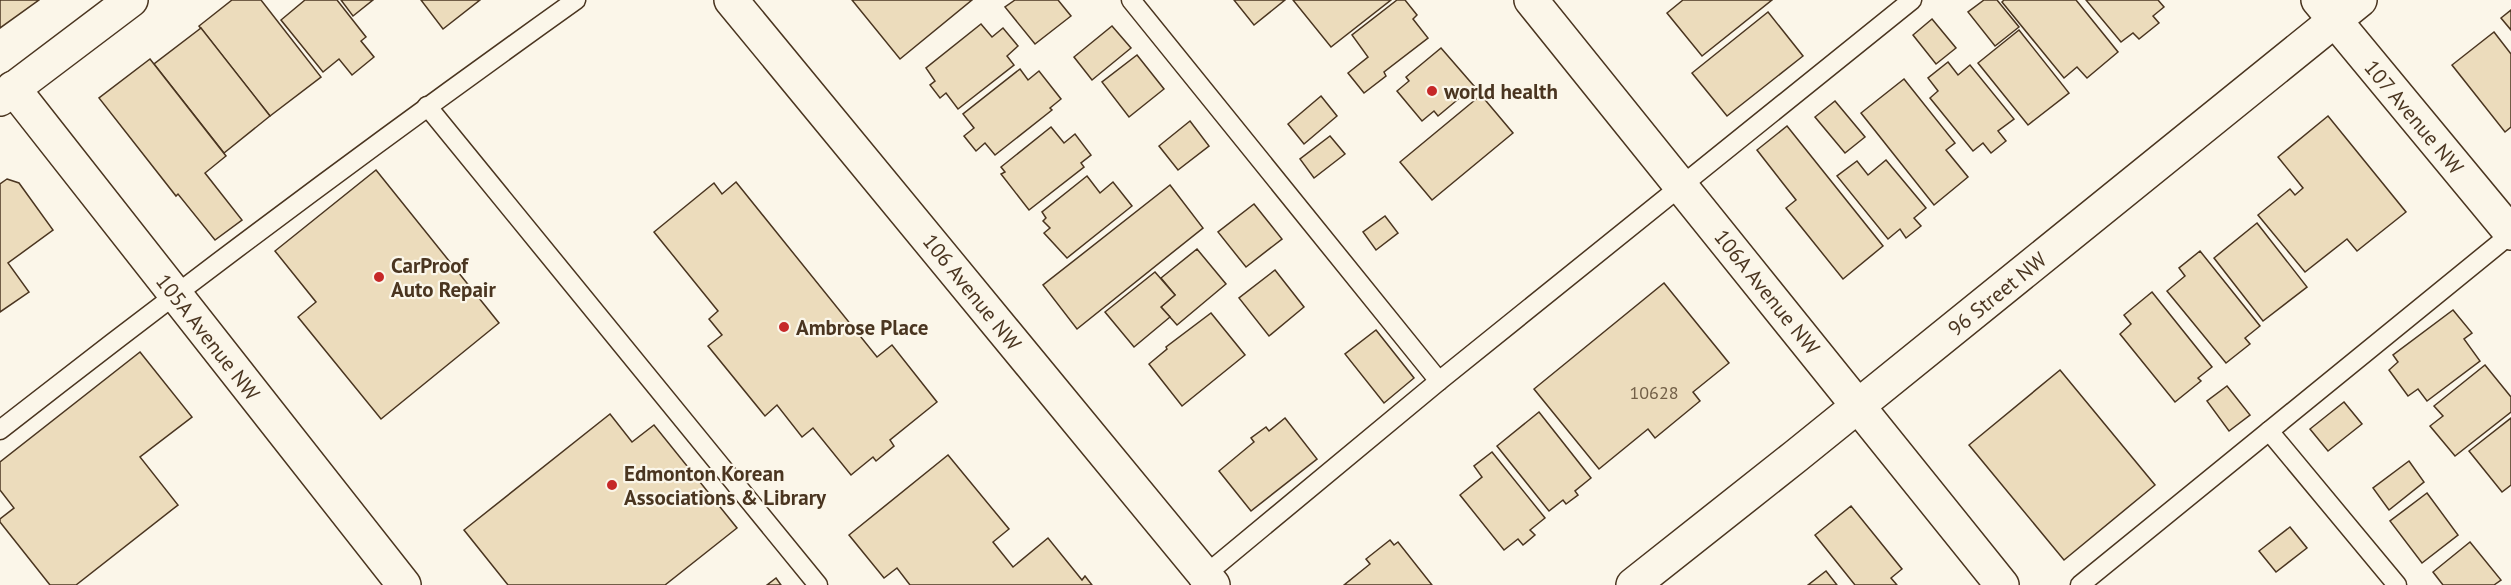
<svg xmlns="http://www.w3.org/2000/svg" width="2511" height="585" font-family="'PT Sans',sans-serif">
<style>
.building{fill:#ecdcbc;stroke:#4a3520;stroke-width:1.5}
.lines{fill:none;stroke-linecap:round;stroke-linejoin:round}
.lane-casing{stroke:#4a3520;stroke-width:21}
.street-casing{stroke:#4a3520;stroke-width:36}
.secondary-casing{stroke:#4a3520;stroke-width:36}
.lane{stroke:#fbf6e9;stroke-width:18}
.street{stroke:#fbf6e9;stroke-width:33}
.secondary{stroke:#fbf6e9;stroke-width:33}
.poi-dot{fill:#c62828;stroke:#fbf6e9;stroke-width:2}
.labels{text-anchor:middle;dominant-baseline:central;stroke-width:4.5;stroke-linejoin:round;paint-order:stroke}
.number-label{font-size:18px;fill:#725f47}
.poi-label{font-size:21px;font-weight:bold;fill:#4a3520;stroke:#fbf6e9;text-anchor:start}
.street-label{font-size:21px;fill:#4a3520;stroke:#fbf6e9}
</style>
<rect width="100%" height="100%" fill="#fbf6e9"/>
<!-- building -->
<g class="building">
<polygon points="0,0 39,0 0,28"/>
<polygon points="232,0 261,0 321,77 270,116 199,26"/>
<polygon points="305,0 337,0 366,37 361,41 374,57 352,75 339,59 323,72 281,20"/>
<polygon points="341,0 373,0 353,16"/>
<polygon points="421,0 480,0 443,29"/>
<polygon points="852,0 972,0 900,59"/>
<polygon points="1015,0 1058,0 1071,16 1035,44 1005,7"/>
<polygon points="1234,0 1285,0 1254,25"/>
<polygon points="1293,0 1391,0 1331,47"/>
<polygon points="1397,0 1405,0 1417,15 1413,19 1428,38 1384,72 1386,76 1364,93 1348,73 1368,57 1352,35"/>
<polygon points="1683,0 1772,0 1702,56 1667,13"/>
<polygon points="1984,0 1997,0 2019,27 1995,46 1968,12"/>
<polygon points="2004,0 2076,0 2118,52 2087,78 2077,67 2064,78 2002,2"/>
<polygon points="2086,0 2158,0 2164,7 2153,16 2159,23 2139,39 2133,33 2121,42"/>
<polygon points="2511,10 2511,30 2501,18"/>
<polygon points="1768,12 1803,56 1727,116 1692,73"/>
<polygon points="1932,19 1956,48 1936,64 1913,35"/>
<polygon points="981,24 992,37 1003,28 1018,46 1007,56 1014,65 958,109 946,93 940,98 930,85 935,81 926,68"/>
<polygon points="1112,26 1131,48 1092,80 1074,57"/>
<polygon points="201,28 270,116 224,153 154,64"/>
<polygon points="2019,30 2069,93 2028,125 1978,63"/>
<polygon points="2494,32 2511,54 2511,127 2505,132 2452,65"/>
<polygon points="1441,48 1474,86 1438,116 1434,111 1422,121 1397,91 1409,81 1406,77"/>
<polygon points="1137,55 1164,89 1129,117 1102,82"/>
<polygon points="150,59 226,156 205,173 242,220 215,240 178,194 176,196 99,98"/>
<polygon points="1948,62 1958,75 1970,65 2014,119 1998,131 2006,141 1991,153 1983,143 1973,151 1930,98 1938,91 1928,78"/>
<polygon points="1020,69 1028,80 1039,71 1061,99 1050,108 1052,110 995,155 985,143 976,151 964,136 974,128 963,114"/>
<polygon points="1904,79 1955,143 1946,150 1968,177 1934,205 1861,113"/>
<polygon points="1481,95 1513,133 1432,200 1400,162"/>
<polygon points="1321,96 1337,116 1304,144 1288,124"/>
<polygon points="1835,101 1865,137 1845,153 1815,117"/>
<polygon points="2328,116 2406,212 2357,251 2347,239 2305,272 2258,215 2290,189 2295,195 2303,188 2278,157"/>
<polygon points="1190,121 1209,146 1178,170 1159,146"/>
<polygon points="1787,126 1883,246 1843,279 1786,208 1796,200 1757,150"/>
<polygon points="1051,127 1064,143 1075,134 1091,155 1081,163 1084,167 1029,210 1001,174 1005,172 1001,167"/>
<polygon points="1330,136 1345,154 1314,178 1300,159"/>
<polygon points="1886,160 1926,208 1914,218 1921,226 1906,238 1900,229 1888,239 1837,176 1857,161 1868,175"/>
<polygon points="376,170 499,323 381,419 298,317 316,302 275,251"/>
<polygon points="1087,176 1100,193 1113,182 1132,206 1067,258 1044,233 1050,228 1043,221 1046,218 1042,212"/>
<polygon points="7,179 19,183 53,230 8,263 29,292 0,312 0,184"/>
<polygon points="736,182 877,357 892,345 937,402 890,440 894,446 876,461 873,457 851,475 813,428 802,437 777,405 765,416 708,346 722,335 709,319 718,311 654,232 714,183 722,194"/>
<polygon points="1170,185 1203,228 1077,329 1043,285"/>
<polygon points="1254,204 1282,239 1246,267 1218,232"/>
<polygon points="1385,216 1398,233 1376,250 1363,232"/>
<polygon points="2257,223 2307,287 2263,321 2214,258"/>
<polygon points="1197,249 1226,284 1177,325 1161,307 1175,295 1161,278"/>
<polygon points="2200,251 2260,326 2245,338 2250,344 2226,363 2167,291 2185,276 2179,268"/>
<polygon points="1275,270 1304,307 1269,336 1239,298"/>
<polygon points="1155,272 1175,295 1161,307 1170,317 1134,347 1105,312"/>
<polygon points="1664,283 1729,363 1693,392 1700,401 1655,438 1648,429 1599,469 1534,389"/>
<polygon points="2152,292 2212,367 2198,378 2201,381 2175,402 2120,334 2131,324 2124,315"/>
<polygon points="2453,310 2472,333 2464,339 2480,361 2427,401 2418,389 2408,396 2389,370 2398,362 2393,355"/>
<polygon points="1211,313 1245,355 1182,406 1149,364 1167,349 1166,347"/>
<polygon points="1376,330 1414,378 1384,403 1345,354"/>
<polygon points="140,352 192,417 140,457 178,505 76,585 50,585 0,522 0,519 14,508 0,490 0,462"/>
<polygon points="2485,365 2511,397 2511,412 2455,456 2430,426 2443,416 2434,406"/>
<polygon points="2060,370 2155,485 2064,560 1969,445"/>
<polygon points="2227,386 2250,415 2229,431 2207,401"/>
<polygon points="2344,402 2362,424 2328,451 2310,429"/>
<polygon points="1539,412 1591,478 1575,491 1578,495 1566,504 1563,500 1549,511 1497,446"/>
<polygon points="610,414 632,442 654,425 737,528 665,585 508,585 464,530"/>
<polygon points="1285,418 1317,459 1251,511 1219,471 1254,442 1251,438 1266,427 1269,431"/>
<polygon points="2511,418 2511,485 2502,492 2469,451"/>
<polygon points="1492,452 1545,518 1530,530 1535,535 1523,545 1518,539 1504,550 1460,495 1482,477 1474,466"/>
<polygon points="948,455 1009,529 993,542 1013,567 1048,538 1082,580 1085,576 1092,585 910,585 897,568 884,578 849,535"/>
<polygon points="2409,461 2424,482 2389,510 2373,488"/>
<polygon points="2427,493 2458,535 2422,563 2390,521"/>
<polygon points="1851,506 1902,569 1891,578 1897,585 1855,585 1815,535"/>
<polygon points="2290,527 2307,548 2276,572 2259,551"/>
<polygon points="1390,540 1394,545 1398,542 1432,585 1344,585 1370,564 1366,559"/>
<polygon points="2470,542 2501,580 2494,585 2443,585 2433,572"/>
<polygon points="1826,571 1837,585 1808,585"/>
<polygon points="776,578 781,585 767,585"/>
</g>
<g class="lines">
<!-- lane casing -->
<g class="lane-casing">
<g id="lane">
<polyline points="1131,0 1439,381"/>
<polyline points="427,106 818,585"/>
<path d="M0,430C189,282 381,139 576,0"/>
<polyline points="2269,431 2397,585"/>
<polyline points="1199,580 1439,381 1912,0"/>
<polyline points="2080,585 2511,234"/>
</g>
</g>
<!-- street casing -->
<g class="street-casing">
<g id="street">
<polyline points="731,0 1213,585"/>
<polyline points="1531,0 2002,585"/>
<polyline points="2318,0 2511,233"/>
<polyline points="13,88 404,585"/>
</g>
</g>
<!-- secondary casing -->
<g class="secondary-casing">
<g id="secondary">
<polyline points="0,99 131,0"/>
<polyline points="1633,585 1796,456 2360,0"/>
</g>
</g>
<!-- lane -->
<use href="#lane" class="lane"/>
<!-- street -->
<use href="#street" class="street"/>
<!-- secondary -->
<use href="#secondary" class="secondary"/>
</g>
<!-- markers -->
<g class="poi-dot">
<circle cx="1432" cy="91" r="6"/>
<circle cx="379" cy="277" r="6"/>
<circle cx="784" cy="327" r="6"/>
<circle cx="612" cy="485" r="6"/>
</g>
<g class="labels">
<!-- number labels -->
<g class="number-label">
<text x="1654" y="392">10628</text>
</g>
<!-- poi labels -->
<g class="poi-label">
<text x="1444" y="91">world health</text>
<text x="391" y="265">CarProof<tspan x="391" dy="24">Auto Repair</tspan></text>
<text x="796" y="327">Ambrose Place</text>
<text x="624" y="473">Edmonton Korean<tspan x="624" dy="24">Associations &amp; Library</tspan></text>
</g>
<!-- street labels -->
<g class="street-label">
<text transform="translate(2414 117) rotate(50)">107 Avenue NW</text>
<text transform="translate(972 292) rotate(51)">106 Avenue NW</text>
<text transform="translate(1767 292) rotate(51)">106A Avenue NW</text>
<text transform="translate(1997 294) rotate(-39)">96 Street NW</text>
<text transform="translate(208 337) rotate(52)">105A Avenue NW</text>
</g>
</g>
</svg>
